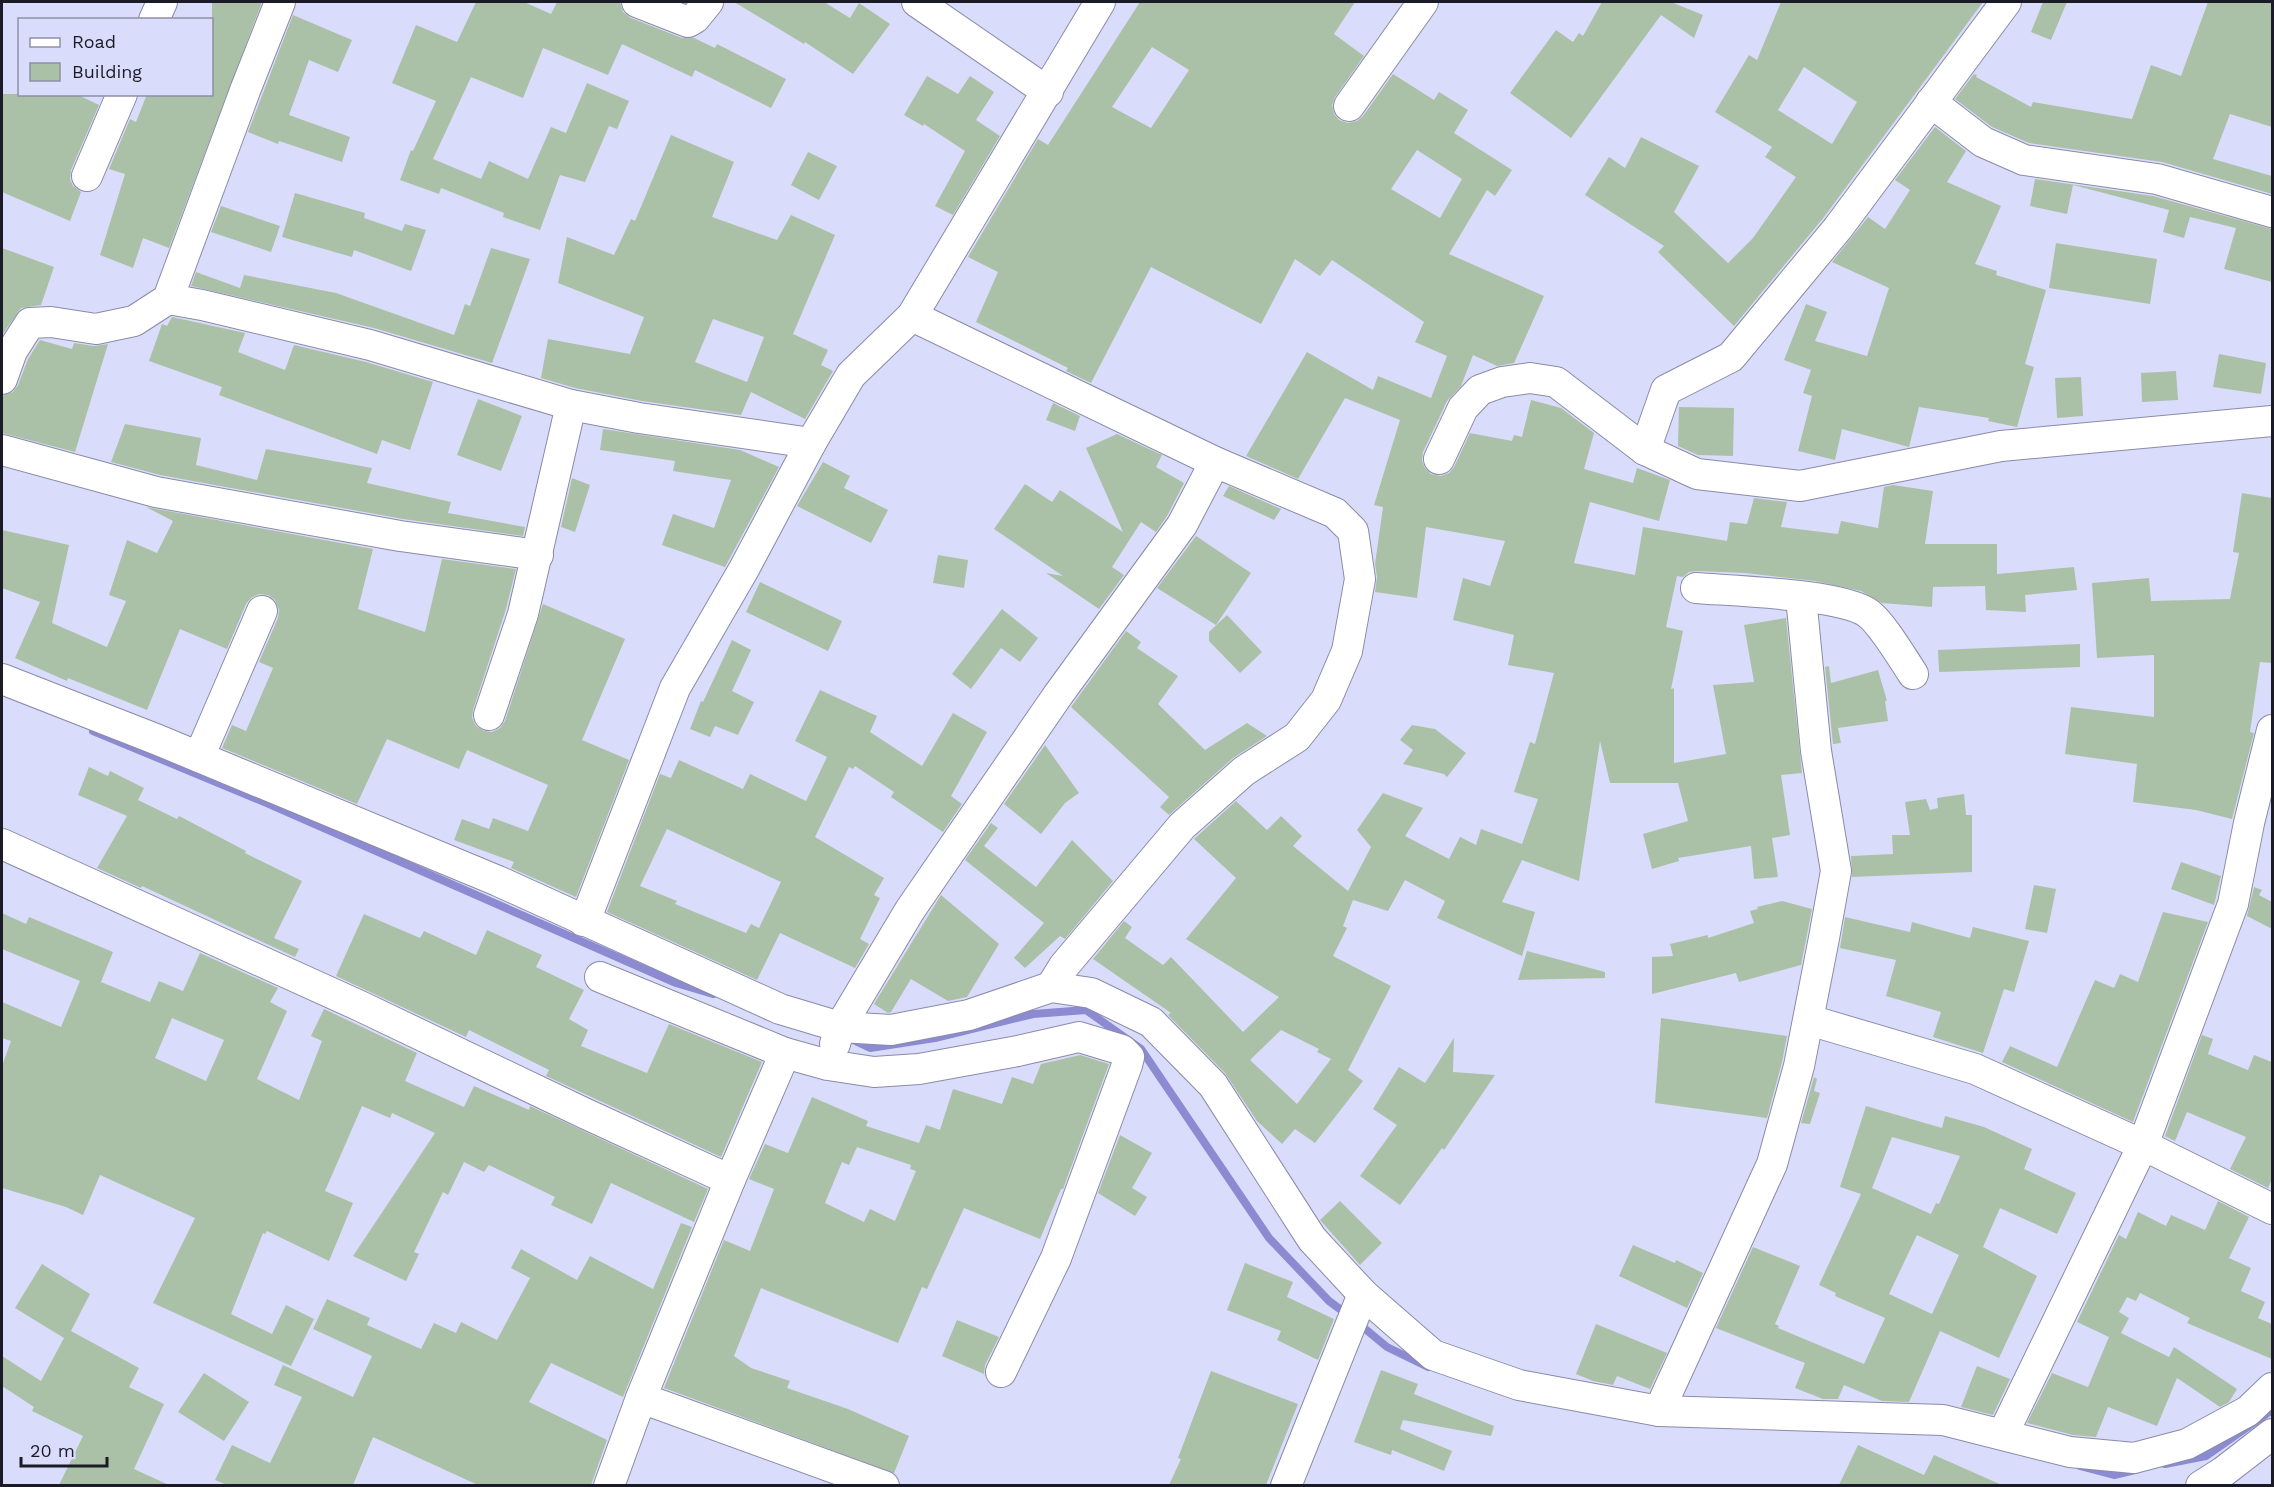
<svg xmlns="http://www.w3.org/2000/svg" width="2274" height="1487" font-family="'Work Sans',sans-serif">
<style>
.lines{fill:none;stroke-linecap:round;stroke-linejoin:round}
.stream{stroke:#8c8bd2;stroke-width:8}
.building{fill:#abc1a7;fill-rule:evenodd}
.minor-casing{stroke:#8a8ba8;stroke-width:32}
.minor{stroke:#fff;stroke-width:30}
</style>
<rect width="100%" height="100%" fill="#dadcfb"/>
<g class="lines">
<!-- stream -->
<g class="stream">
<polyline points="93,731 269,804 676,983 713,994"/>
<polyline points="851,1039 870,1048 935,1038 1033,1014 1086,1010 1141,1049 1269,1238 1329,1301 1348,1315"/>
<polyline points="1358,1323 1387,1347 1428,1367"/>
<polyline points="2165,1464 2206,1456 2272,1410"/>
<polyline points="2080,1466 2114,1475 2135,1470"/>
</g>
</g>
<!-- building -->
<g class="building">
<polygon points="212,2 262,2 169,248 143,238 133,268 100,255 125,174 109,169 130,119 136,122 147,94 212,94"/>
<polygon points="476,2 524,2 551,14 557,2 620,2 623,12 631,18 682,38 694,38 715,48 717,44 786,79 771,108 695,70 692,77 622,44 608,75 543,48 523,98 471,77 433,159 481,179 489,161 528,179 551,127 566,133 587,83 629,101 617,129 609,126 585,182 560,175 540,230 503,217 504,213 441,188 439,194 400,180 411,150 413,151 436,101 392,83 416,25 457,42"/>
<polygon points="734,2 824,2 850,18 859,3 890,24 853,74 805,42 804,44"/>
<path d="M1140,2H1355L1334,34L1364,56L1335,97L1332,105L1334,114L1339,120L1348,123L1357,121L1363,116L1393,74L1434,100L1439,92L1468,110L1454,133L1512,170L1495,196L1487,190L1449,254L1544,296L1514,363L1497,366L1473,355L1461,386L1447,401L1423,452L1422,461L1425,468L1431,474L1441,476L1449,473L1454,467L1470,433L1512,441L1514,435L1522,437L1531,400L1561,408L1594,433L1584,469L1633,483L1637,468L1670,480L1659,521L1590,502L1574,563L1635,575L1643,527L1727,541L1730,522L1747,524L1754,498L1787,502L1781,527L1838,534L1841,521L1878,528L1884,487L1893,485L1933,491L1925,544H1997V574L2074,567L2077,590L2025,595L2026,612L1986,610L1985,586L1933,587L1932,607L1882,603L1861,591L1815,581L1745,573L1697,571L1689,572L1683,577L1677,576L1666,627L1683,631L1671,689L1674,688V763L1726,754L1713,685L1754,682L1744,625L1786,618L1802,773L1781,775L1790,835L1772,838L1778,877L1754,879L1751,846L1678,858L1679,861L1652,869L1643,834L1688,821L1678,783H1610L1600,741L1579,881L1522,860L1502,902L1535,912L1522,956L1437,918L1445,901L1405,880L1388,911L1353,900L1343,926L1347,928L1333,956L1391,986L1348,1070L1363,1081L1315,1143L1295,1129L1282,1144L1257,1121L1225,1073L1168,1015L1171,1013L1093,959L1124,921L1132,927L1125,938L1163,965L1171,957L1243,1032L1279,997L1186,939L1236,878L1194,839L1236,801L1267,830L1281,816L1302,836L1293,846L1348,891L1371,847L1357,830L1383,793L1423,808L1405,836L1449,859L1460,837L1476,845L1481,829L1522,844L1538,799L1514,792L1530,742L1535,744L1554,673L1508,665L1514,635L1453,620L1463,578L1490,586L1505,541L1426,527L1417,598L1375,592L1377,577L1375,564L1383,507L1374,505L1400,420L1345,398L1298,479L1246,456L1307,352L1373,390L1378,376L1431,398L1447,356L1415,342L1424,322L1332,260L1320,276L1295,259L1261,324L1151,267L1091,383L1066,371L1068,368L976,322L998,272L968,257L1038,139L1048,145ZM1152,47L1189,70L1151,128L1112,107ZM1417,150L1462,179L1440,218L1391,189ZM1281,1030L1319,1049L1317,1052L1331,1059L1297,1104L1250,1060Z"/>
<polygon points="1602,2 1671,2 1703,15 1694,38 1661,15 1571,138 1510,93 1556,30 1573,42 1579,33 1583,36"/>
<path d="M1781,2H1983L1824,217L1734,326L1658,252L1664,246L1585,195L1609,157L1625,168L1641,137L1699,166L1674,212L1728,263L1753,238L1796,177L1765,157L1772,147L1715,112L1749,55L1757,60ZM1804,67L1857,102L1832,144L1778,110Z"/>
<polygon points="2043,2 2067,2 2051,40 2031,32"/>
<polygon points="2208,2 2272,2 2272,127 2230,114 2213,159 2272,176 2272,194 2162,162 2029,143 1992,127 1955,99 1974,74 1977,75 1976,77 2031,107 2033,102 2132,119 2151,65 2181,76"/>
<polygon points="293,15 352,40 338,72 309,60 289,115 350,137 342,162 279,141 278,144 248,132"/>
<polygon points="927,76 958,94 970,76 994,92 976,120 1000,136 953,215 935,206 965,151 924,124 923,126 904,115"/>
<polygon points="2,94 76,94 99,105 71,170 70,179 73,186 81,192 70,221 2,192"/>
<polygon points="1935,127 1966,151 1947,182 2001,206 1975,264 1997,271 1996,275 2046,290 2025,364 2034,367 2017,427 1988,421 1989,418 1919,407 1909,447 1842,429 1835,460 1798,451 1812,396 1803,393 1811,370 1784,360 1806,304 1827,312 1815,341 1867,356 1889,288 1832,262 1868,217 1885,229 1910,190 1895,180"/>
<path d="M671,135L734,162L712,217L777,240L791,215L835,235L793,334L828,350L821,365L833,371L805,419L751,392L741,415L642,401L575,388L541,378L548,339L630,354L644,317L558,283L567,237L614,255L631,219L635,221ZM713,319L764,337L747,382L695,362Z"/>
<polygon points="808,152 837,166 819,200 791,185"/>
<polygon points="2035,179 2153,196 2272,229 2272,282 2224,269 2236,228 2190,217 2184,238 2163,232 2169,210 2073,185 2067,214 2030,206"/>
<polygon points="295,193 365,213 364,218 402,231 405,224 426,230 411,271 354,250 352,257 282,237"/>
<polygon points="221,206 280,226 271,252 211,232"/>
<polygon points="2056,243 2157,259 2150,304 2049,288"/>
<polygon points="2,248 54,267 41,305 21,308 2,335"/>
<polygon points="491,248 530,259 492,363 374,328 191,286 196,272 240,288 244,275 336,293 454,335 465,304 470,306"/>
<polygon points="172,317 245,333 238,352 285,370 294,345 366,362 433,382 410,450 382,440 377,454 219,395 222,387 149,361 162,324 167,326"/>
<polygon points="40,340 72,349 74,343 94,346 108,344 75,452 2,433 2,396 13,392 18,385 28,359"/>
<polygon points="2219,354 2266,363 2261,394 2213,387"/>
<polygon points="2176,371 2178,400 2142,402 2141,373"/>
<polygon points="2081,377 2083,416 2057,418 2055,378"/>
<polygon points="478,399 522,416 501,471 457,455"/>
<polygon points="1053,403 1080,416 1075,431 1046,420"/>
<polygon points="1679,407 1734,408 1733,456 1698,455 1678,446"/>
<polygon points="125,424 201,438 196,465 257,480 266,449 372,468 367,483 451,502 448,513 525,527 523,536 403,519 160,475 111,462"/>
<polygon points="603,429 740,450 779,467 725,567 662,545 673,514 714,528 731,480 673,471 675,461 600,450"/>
<polygon points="1117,434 1162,455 1156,467 1184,483 1167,516 1156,532 1141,522 1112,567 1124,575 1099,609 1046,573 1063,576 994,529 1025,484 1052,502 1060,490 1123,532 1086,448"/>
<polygon points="823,462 850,476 844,488 888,510 871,543 797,506"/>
<polygon points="572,478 590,485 575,532 561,527"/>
<polygon points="1229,486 1281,509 1274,520 1223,496"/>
<polygon points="2242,493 2272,498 2272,663 2260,662 2250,732 2254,733 2232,819 2196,810 2133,802 2137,764 2065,754 2071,707 2154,717 2154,655 2097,658 2092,583 2149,578 2151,601 2230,599 2239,553 2233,552"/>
<polygon points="146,507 373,549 358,609 425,632 442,559 516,569 506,609 473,710 472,718 476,726 484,731 492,732 500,728 505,721 543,604 625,639 582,740 629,760 576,897 511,868 514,862 454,840 462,819 489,829 493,818 528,831 548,785 467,750 459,769 387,739 357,804 222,748 232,725 246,731 273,668 259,662 278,618 279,610 275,600 268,595 259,594 251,598 246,604 227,649 180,629 147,710 68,678 67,681 15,658 40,602 2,588 2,530 69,545 52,623 107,647 126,601 109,595 127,540 157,553 173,521"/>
<polygon points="1196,536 1251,573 1216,625 1157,588"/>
<polygon points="938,555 968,560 964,588 933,583"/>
<polygon points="760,582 842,621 828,651 746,612"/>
<polygon points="1002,609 1038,638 1020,662 1001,648 971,689 952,674"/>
<polygon points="1227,615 1262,652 1240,673 1209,641 1209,632"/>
<polygon points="1126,631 1141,642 1137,648 1178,676 1158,704 1205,750 1247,723 1267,736 1233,758 1169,815 1160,807 1169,797 1071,707"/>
<polygon points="732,640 751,650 732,691 754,702 738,735 715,726 710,737 690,729 701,701 703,702"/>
<polygon points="2080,644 2080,667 1939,672 1938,650"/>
<polygon points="1829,666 1831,683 1878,670 1887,701 1885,701 1888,721 1838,728 1841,743 1833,744 1825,667"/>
<path d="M820,690L877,716L870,732L922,766L953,713L987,732L951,796L962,804L943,832L891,797L894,792L855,766L853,769L849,767L815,837L884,878L874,895L880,898L860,939L869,944L855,968L780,933L757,980L607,912L660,774L671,778L679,760L743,789L750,774L806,801L827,757L795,741ZM667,829L781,882L759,928L751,924L746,933L675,904L677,901L640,886Z"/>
<polygon points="1412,725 1435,729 1466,753 1447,777 1444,774 1403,764 1413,750 1400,740"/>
<polygon points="1045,745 1079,793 1065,803 1041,834 1004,804"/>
<polygon points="89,767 108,776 110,771 144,788 138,800 177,819 179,816 246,851 245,853 302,881 274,938 299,949 295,957 142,886 141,888 97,868 127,816 78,795"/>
<polygon points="1964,794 1966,815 1972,815 1972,872 1852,877 1851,856 1893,854 1892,835 1910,835 1905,802 1926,799 1930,810 1938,808 1937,798"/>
<polygon points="991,823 998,828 984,846 1036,887 1072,840 1113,881 1065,939 1060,936 1025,968 1014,958 1044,923 965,860"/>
<polygon points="2181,862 2221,876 2214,905 2171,889"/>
<polygon points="2034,885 2056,889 2047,933 2025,929"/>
<polygon points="2254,887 2262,890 2259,895 2272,902 2272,929 2247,916"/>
<polygon points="941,895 999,944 967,997 948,1001 911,979 891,1012 888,1013 874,1004"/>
<polygon points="1782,901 1812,909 1801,965 1739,982 1736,973 1652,994 1652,957 1673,956 1670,944 1708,935 1708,938 1754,923 1750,911 1758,909 1757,907"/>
<polygon points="2163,912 2208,922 2133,1122 2002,1062 2010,1046 2057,1067 2095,980 2114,988 2120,974 2138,982"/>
<path d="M2,913L26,924L29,917L113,952L101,982L150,1002L159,981L183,991L200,953L278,988L270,1002L287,1011L257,1079L299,1100L322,1041L311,1036L324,1009L417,1053L405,1081L464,1107L474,1086L529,1110L530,1106L708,1189L694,1222L611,1183L592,1224L551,1205L555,1197L489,1165L484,1172L464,1162L448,1195L443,1192L414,1252L419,1254L406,1281L353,1256L435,1133L392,1113L390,1118L362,1106L325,1191L353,1203L329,1261L267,1231L265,1234L263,1233L231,1314L272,1334L286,1305L314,1319L291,1366L153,1303L195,1218L100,1175L83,1215L66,1207L2,1188V1066L11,1041L2,1038V1002L61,1027L80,981L2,949ZM172,1018L224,1040L206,1081L155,1058Z"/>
<polygon points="364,914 420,938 424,931 476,955 487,930 542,955 536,967 584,990 569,1019 588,1030 581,1046 647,1073 669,1024 762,1062 721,1157 546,1076 549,1070 469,1030 466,1037 336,976"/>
<polygon points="1845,917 1910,932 1912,922 1970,938 1973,927 2029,941 2014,992 2004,989 1983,1053 1933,1037 1941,1012 1886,996 1896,960 1840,948"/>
<polygon points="1527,951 1605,972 1605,978 1518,980"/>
<polygon points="1661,1018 1787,1036 1782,1062 1767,1118 1655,1103"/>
<polygon points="2202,1035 2213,1039 2208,1054 2248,1070 2254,1055 2272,1062 2272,1179 2268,1188 2230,1169 2246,1137 2187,1112 2175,1141 2165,1136"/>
<polygon points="1454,1038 1453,1072 1495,1075 1444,1150 1442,1148 1400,1205 1360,1176 1397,1125 1373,1109 1399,1067 1425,1083"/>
<path d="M1080,1055L1109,1064L1063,1189H1061L1040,1239L964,1208L927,1289L922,1287L898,1343L761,1288L734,1356L751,1368L790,1381L787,1388L848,1409L909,1436L894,1473L664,1388L724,1240L750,1251L774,1189L749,1179L765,1144L788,1153L812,1097L868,1121L866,1126L919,1143L926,1125L940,1130L953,1089L1002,1104L1012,1077L1033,1084L1041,1064ZM857,1147L911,1165L910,1169L916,1171L895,1221L870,1209L864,1222L825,1203L842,1162L849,1165Z"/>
<polygon points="1814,1077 1817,1079 1814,1091 1820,1093 1810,1124 1801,1123"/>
<path d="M1866,1106L1942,1128L1945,1116L1984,1127L2032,1149L2024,1169L2076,1193L2057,1234L2000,1208L1983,1247L2037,1276L1999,1358L1940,1331L1909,1402L1882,1401L1844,1385L1838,1399H1823L1795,1388L1805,1363L1716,1328L1753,1247L1800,1266L1775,1324L1779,1326L1778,1328L1864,1364L1885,1318L1835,1296L1836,1293L1819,1285L1861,1194L1840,1187ZM1892,1137L1960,1156L1939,1204L1936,1203L1931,1214L1872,1188ZM1917,1235L1959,1255L1932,1314L1889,1294Z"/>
<polygon points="1120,1135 1152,1153 1132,1188 1147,1197 1135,1216 1098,1193"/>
<polygon points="1340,1201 1382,1243 1360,1265 1320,1220"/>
<polygon points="2218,1201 2249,1217 2229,1258 2251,1268 2241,1291 2265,1302 2258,1318 2272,1324 2272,1359 2187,1323 2190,1318 2140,1293 2136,1301 2127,1297 2119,1312 2129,1318 2121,1333 2169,1357 2174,1347 2237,1389 2229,1402 2220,1407 2177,1378 2157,1426 2108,1407 2096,1437 2073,1435 2027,1423 2052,1373 2088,1387 2109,1337 2077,1322 2119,1235 2126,1239 2138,1212 2166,1226 2171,1215 2205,1230"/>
<polygon points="681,1223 692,1227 623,1397 551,1363 529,1402 607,1440 591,1485 478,1485 373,1437 353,1485 227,1485 215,1480 232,1445 270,1463 302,1397 274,1385 283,1365 353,1397 372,1356 313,1329 327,1299 370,1318 367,1325 421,1349 434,1323 456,1333 461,1322 497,1340 530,1278 511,1268 521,1249 577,1280 590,1256 653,1289"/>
<polygon points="1633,1245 1675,1263 1676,1260 1703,1273 1687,1308 1619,1276"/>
<polygon points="1245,1263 1293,1282 1287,1297 1334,1319 1318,1360 1277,1340 1281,1331 1227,1310"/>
<polygon points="42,1264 90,1294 71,1331 139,1368 129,1387 164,1404 134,1469 169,1485 59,1485 83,1436 32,1411 34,1407 2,1386 2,1356 41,1381 64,1338 15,1308"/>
<polygon points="957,1320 999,1337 985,1365 984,1374 942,1356"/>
<polygon points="1596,1324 1667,1353 1650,1389 1617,1376 1613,1385 1593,1381 1576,1374"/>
<polygon points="1977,1366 2010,1379 1993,1415 1961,1407"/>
<polygon points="1381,1370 1418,1384 1414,1394 1494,1426 1491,1436 1403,1420 1400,1429 1452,1451 1444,1471 1392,1450 1391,1455 1354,1442"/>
<polygon points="1211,1371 1298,1404 1266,1485 1169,1485 1181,1459 1178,1458"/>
<polygon points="204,1373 249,1402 224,1441 178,1412"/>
<polygon points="1858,1445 1924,1475 1934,1455 2002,1485 1839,1485"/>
</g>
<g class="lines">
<!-- minor casing -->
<g class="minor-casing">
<g id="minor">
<polyline points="637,2 688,22 695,18 708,2"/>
<polyline points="917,2 1048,92"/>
<polyline points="154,20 162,2"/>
<polyline points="1931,102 1983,142 2024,160 2157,179 2272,212"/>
<polyline points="1349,106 1423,2"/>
<polyline points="87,176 122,94"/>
<polyline points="168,299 202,305 370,345 571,405 639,418 811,443"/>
<polyline points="912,316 1215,462 1335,513 1353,531 1360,579 1347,651 1326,700 1297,737 1244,771 1182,826 1064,966 1051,987"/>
<polyline points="2,379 12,351 30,323 51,322 96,329 134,321 168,299 246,88 280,2"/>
<polyline points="2,450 156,492 400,536 538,555"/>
<polyline points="1645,450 1666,390 1731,357 1838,228 2006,2"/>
<polyline points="1439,459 1463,408 1480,390 1502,382 1530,378 1556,382 1645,450 1697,474 1800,486 2001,446 2272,421"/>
<path d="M1696,588C1732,591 1844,594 1869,614C1883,625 1903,659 1913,674"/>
<polyline points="2,679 158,740 498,881 780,1009 840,1027 891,1030 969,1015 1051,987 1091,993 1151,1022 1213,1085 1312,1239 1363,1294 1433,1355 1519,1385 1659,1411 1943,1420 2070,1452 2134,1458 2187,1444 2248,1411 2272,1388"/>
<polyline points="489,715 523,614 571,405"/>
<polyline points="199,757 262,611"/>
<polyline points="2,844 360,1006 584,1113 730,1180"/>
<polyline points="583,921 590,908 675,688 744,569 811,443 851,375 912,316 1100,2"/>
<polyline points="600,977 785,1053 828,1065 874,1072 919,1069 1018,1051 1079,1037 1122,1050 1129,1057 1127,1065 1056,1258 1001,1372"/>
<polyline points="1809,1020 1975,1069 2143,1145 2272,1209"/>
<polyline points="835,1044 840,1027 910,910 1058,695 1182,525 1215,462"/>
<polyline points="641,1398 884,1486"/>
<polyline points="1659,1411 1772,1164 1799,1066 1824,938 1836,871 1816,751 1801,597"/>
<polyline points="2003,1434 2143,1145 2233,904 2249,823 2272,730"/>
<polyline points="609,1486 641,1398 730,1180 785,1053"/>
<polyline points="1286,1486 1363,1294"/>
<polyline points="2201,1486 2223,1472 2272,1434"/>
</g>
</g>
<!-- minor -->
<use href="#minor" class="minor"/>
</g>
<!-- border -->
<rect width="2274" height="1487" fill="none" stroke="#1b1b27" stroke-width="6"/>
<!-- legend -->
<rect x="18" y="18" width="195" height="78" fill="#dadcfb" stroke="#8e8fa6" stroke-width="1.5"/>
<rect x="30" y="38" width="30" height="9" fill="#ffffff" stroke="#8e8fa6" stroke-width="1.5"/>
<text x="72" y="48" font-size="18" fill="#1b1b27">Road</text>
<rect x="30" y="63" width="30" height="18" fill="#abc1a7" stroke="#8e8fa6" stroke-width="1.5"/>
<text x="72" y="78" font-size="18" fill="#1b1b27">Building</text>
<!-- scale -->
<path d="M21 1457v9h86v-9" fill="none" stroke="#1b1b27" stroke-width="3"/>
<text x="30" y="1457" font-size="18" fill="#1b1b27" stroke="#dadcfb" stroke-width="4.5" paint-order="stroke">20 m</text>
</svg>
